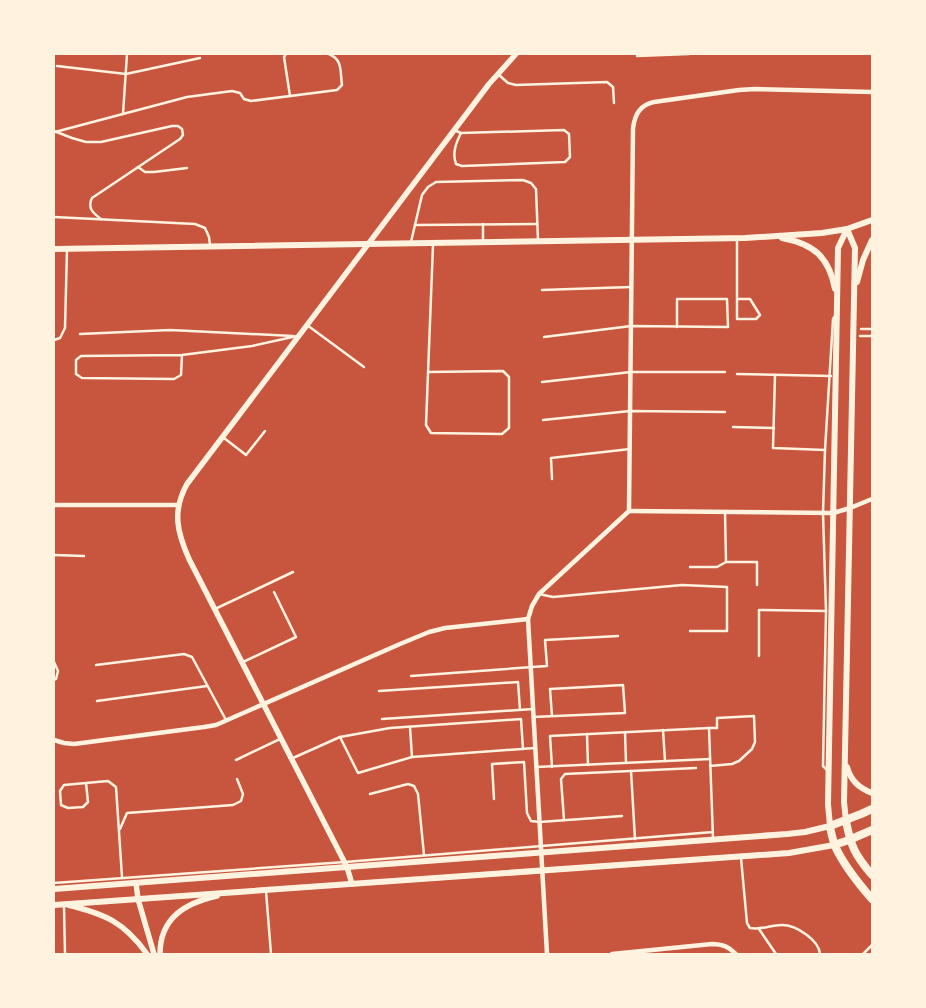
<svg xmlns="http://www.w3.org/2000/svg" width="926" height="1008" font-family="'Asap Condensed',sans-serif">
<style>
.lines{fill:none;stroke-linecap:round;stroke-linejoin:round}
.service{stroke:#fff3e0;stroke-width:2.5}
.minor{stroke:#fff3e0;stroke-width:4.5}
.tertiary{stroke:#fff3e0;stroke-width:5.5}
.secondary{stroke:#fff3e0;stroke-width:6}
.trunk{stroke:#fff3e0;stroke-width:8}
</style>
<rect width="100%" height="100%" fill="#c8553d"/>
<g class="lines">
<!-- service -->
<g class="service">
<polyline points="286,54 284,57 290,96"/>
<polyline points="637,56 689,54"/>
<polyline points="57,66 126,74 200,58"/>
<polyline points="499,75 508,83 516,85 607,82 613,87 614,103"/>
<polyline points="123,114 127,54"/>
<path d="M454,130L461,133C456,143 452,153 456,164L462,166L565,162L570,157L569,134L564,130L461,133"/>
<path d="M54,131L72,138L86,142H101L172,126H178L182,129L183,135L180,139L92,198C87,208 93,213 101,219"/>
<path d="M55,132L187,97L232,91L240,93L244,99L251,101L337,90L342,85C340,71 343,60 329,54"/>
<polyline points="138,167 145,172 154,172 187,168"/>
<polyline points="54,217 195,224 205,228 209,237 210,245"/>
<polyline points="483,224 483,240"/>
<polyline points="415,225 537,224"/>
<polyline points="737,240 737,319 756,319 760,315 750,299 737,299"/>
<polyline points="411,242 422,195 428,187 436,182 523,180 531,183 536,189 538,240"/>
<polyline points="542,290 631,287"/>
<polyline points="307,325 364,367"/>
<polyline points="861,329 872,329"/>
<polyline points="80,334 170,330 293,336"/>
<polyline points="860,336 872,336"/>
<polyline points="544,337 631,326 728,327 727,299 677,299 677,327"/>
<polyline points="54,340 60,338 65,328 67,250"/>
<polyline points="182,355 181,375 174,379 82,378 76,374 76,360 81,356 182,355 252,346 297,336"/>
<polyline points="428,372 503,371 509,377 509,428 502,434 431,433 426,425 433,245"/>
<polyline points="737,374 831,376"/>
<polyline points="775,375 773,448 825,450"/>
<polyline points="542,382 631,372 725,372"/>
<polyline points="543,420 630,411 725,412"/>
<polyline points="733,427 774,428"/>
<polyline points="224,438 246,455 265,431"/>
<polyline points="552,479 551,458 630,449"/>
<polyline points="725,512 726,562"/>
<polyline points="54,555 84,556"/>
<polyline points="690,567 717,567 726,562 757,562 757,585"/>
<polyline points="539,594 553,597 682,585 727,587 727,631 690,631"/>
<polyline points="215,609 293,572"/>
<polyline points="759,656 759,610 826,611"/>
<polyline points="54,662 58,671 56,679 54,680"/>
<polyline points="243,662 296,637 274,592"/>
<polyline points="96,665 184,654 192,657 226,720"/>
<polyline points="411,676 547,666 545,640 618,636"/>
<polyline points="379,691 518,682 520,710"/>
<polyline points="97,701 207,686"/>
<polyline points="533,717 625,713 623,685 550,689 552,716"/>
<polyline points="382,719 533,709"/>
<polyline points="410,727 412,757"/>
<polyline points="663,730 665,761"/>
<polyline points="625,732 626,763"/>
<polyline points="587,734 588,765"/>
<polyline points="340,737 358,773 412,757 535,748"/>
<polyline points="293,758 340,737 390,728 521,719 523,749"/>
<polyline points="236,760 280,739"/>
<polyline points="710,766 732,764 739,761 752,749 755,742 754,716 717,718 717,728 709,728 713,838"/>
<polyline points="536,767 710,759"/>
<polyline points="552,767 550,736 709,728"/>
<polyline points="827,770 823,766 826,611 823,513 825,450 833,319 835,316"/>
<polyline points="631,771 635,839"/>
<polyline points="86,783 88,802 83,807 68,808 61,805 60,791 64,785 108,781 116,787 122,877"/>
<polyline points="370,794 408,784 414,786 418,794 424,855"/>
<polyline points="494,799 492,764 524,762 527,813 531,821 540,822 622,816"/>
<polyline points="564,820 561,779 565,774 696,768"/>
<polyline points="120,829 127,813 233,805 241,801 243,794 237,779"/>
<path d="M741,858L747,923L750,928C763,930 770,925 782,925C796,925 819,940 820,954"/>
<polyline points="54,883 345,862 713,832"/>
<polyline points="266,891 271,954"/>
<polyline points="64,906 65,954"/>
<polyline points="759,929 776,954"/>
<polyline points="863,954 872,945"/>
</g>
<!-- minor -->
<g class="minor">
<polyline points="54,505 178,505"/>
<polyline points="629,511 833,513 850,508 872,499"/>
<polyline points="54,740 64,743 74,744 204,727 216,725 400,644 429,632 445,628 528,619"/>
<path d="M547,954L528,619L532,606L539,594L629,511L633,128C635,114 640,105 654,102L739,90L755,89L872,92"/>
<path d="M612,954L712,944C723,944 729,947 736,954"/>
</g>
<!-- tertiary -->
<g class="tertiary">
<polyline points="136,883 138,899 154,954"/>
<path d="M352,884L347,867L189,559C177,532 172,511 187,484L489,84L516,54"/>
<path d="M68,905C105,914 124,922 147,954"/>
<path d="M160,954C160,918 185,903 217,896"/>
</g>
<!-- secondary -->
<g class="secondary">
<path d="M782,238C814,244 829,257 835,289"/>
<polyline points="54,249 745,238 822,233 847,229 872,220"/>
<polyline points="857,282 863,260 872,240"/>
<path d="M847,767C851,781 859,788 872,793"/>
<polyline points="846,821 844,802 855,248 847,229"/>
<polyline points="54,889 787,834 805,832 830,826 828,804 838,248 847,229"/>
<polyline points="54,905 789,853 834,845"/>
</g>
<!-- trunk -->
<g class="trunk">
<path d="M872,809L861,814L830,826C831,833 833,840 835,846C844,866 858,883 872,899"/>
<path d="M846,821C851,847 855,855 872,875"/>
<polyline points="834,845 849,840 872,830"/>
</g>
</g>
<!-- border -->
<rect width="926" height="1008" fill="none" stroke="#fff3e0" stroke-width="110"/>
</svg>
